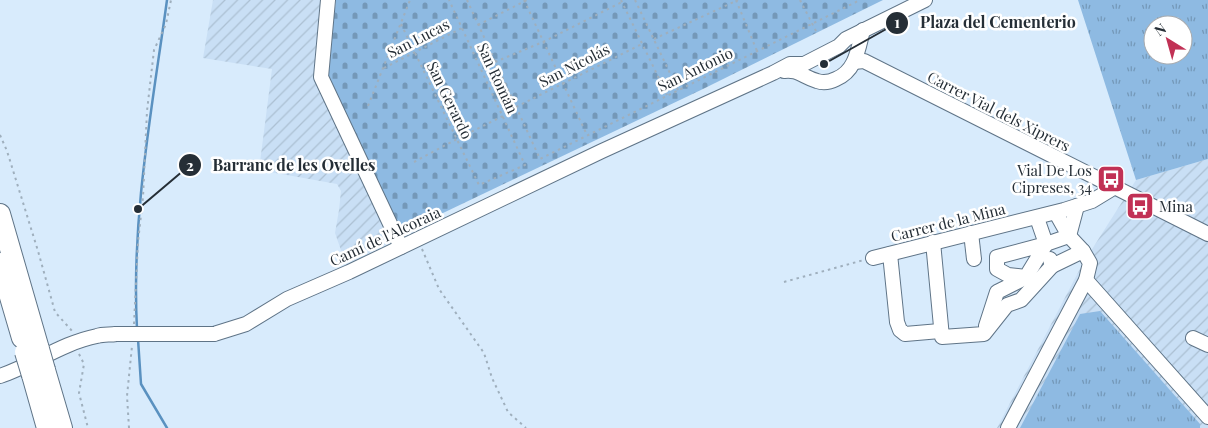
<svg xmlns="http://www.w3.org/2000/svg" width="1208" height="428" font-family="'Playfair Display',serif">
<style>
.industrial{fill:url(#industrial-furrows)}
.grass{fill:url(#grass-tufts);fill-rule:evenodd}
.cemetery{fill:url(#cemetery-stones)}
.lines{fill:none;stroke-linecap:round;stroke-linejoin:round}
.stream{stroke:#5a91c0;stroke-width:2.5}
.minor-casing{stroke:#5f7487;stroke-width:16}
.highway-casing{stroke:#5f7487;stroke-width:22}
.path{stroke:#9fafbd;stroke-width:2;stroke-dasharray:2.5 4;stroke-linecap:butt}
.minor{stroke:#fff;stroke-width:14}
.highway{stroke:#fff;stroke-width:20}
.minor-bridge-casing{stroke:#5f7487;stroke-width:16;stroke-linecap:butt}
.highway-bridge-casing{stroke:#5f7487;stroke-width:22;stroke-linecap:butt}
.minor-bridge{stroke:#fff;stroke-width:14}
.highway-bridge{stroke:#fff;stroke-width:20}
.labels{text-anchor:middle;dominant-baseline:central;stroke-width:5;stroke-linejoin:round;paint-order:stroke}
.street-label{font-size:15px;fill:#252e36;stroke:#fff}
.poi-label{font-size:15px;fill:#252e36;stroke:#fff;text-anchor:end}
.leader{fill:none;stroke:#252e36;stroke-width:2}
.callout-dot{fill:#252e36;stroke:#fff;stroke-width:2}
.mark-label{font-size:15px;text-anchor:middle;font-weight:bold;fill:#fff}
.callout-label{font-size:16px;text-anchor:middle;font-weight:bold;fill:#252e36;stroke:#fff;stroke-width:5;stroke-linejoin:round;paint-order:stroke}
</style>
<defs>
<pattern id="industrial-furrows" width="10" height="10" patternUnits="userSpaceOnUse" patternTransform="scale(1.25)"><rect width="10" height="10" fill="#c9dff5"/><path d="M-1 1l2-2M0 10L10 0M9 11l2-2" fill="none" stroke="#acc0d3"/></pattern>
<pattern id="grass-tufts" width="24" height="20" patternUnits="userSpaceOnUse" patternTransform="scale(1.25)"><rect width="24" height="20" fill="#8ebae2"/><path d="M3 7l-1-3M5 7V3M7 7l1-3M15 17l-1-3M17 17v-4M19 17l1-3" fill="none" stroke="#7498b8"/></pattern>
<pattern id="cemetery-stones" width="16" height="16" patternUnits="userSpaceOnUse" patternTransform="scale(1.25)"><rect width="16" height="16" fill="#8ebae2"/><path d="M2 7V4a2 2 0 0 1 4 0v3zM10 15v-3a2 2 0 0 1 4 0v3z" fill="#7498b8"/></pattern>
</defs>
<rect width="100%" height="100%" fill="#d8ebfc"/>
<!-- industrial -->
<g class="industrial">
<polygon points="213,0 325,0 318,77 393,241 353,261 342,253 335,233 339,210 341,191 337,184 259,170 272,69 203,58"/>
<polygon points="1208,159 1208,428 997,428 1082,265 1136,180"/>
</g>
<!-- grass -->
<g class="grass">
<path d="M1078,0H1208V159L1136,180ZM1153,25H1183V55H1153Z"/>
<polygon points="1100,311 1200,424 1200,428 1020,428 1080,314"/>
</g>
<!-- cemetery -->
<polygon class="cemetery" points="336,0 883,0 703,89 443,213 400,232 327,72"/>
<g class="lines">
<!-- stream -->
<g class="stream">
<path d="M137,329C131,218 152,109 167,0"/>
<polyline points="138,339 141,384 167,428"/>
</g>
<!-- minor casing -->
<g class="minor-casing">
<g id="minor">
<polyline points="328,0 321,77 401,247"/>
<polyline points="854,62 864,61 1208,234"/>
<path d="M784,71C798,69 803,77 817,81C823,83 830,82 836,79C856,71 858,49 863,30"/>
<polyline points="1037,218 1046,244 1069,236 1077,206"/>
<polyline points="971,233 974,259"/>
<polyline points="933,242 942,337 984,334 1007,305 1021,300 1052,266"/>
<polygon points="1046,244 1026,277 1008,275 997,269 997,257"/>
<polyline points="890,254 897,322 900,330 905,334 940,331"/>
<polyline points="873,258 1064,210 1092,201 1115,187"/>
<polyline points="1050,259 1052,266 1083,251"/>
<polyline points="1086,280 1208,417"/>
<polyline points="986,326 997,292 1027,277"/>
<polyline points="214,334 246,324 287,299 349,272 602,151 773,73 790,64 804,64 839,46 846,39 925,0"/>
<polyline points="1193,338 1208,345"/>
<path d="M0,376C33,365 62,343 97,336C103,334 110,335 116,334"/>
<polyline points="1008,428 1086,280 1090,263 1083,251 1069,236 1056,213"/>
</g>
</g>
<!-- highway casing -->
<g class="highway-casing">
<g id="highway">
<polyline points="0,214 39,349"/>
<polyline points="0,263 22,338"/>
<polyline points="45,370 62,428"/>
<polyline points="32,375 47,428"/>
</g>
</g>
<!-- path -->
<g class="path">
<polyline points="467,0 540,159 860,0"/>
<polyline points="524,0 587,135"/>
<polyline points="621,0 667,95"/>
<polyline points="635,0 678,90"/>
<polyline points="736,0 757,51"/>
<polyline points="800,0 817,33"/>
<polyline points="401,24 479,185 525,165 449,0"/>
<polyline points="478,25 527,0"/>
<polyline points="654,39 738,0"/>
<polyline points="495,62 543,42 622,2"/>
<polyline points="384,68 462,28"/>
<polyline points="368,106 410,0"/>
<polyline points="516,107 642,44"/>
<polyline points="0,135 7,151 38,251 55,312 73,332"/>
<polyline points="414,162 457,139 503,116"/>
<polyline points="422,249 439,289 484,353 492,378 508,412 526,428"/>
<polyline points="784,282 864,260"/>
<polyline points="134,324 138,242 143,197 147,111 154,50 166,24 171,0"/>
<polyline points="79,354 84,364 79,393 88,428"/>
<polyline points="129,428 127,396 132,346"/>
</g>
<!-- minor -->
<use href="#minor" class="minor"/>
<!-- highway -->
<use href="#highway" class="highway"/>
<!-- minor-bridge casing -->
<g class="minor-bridge-casing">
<polyline id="minor-bridge" points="116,334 214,334"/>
</g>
<!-- highway-bridge casing -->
<g class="highway-bridge-casing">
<g id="highway-bridge">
<polyline points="39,349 45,370"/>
<polyline points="25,352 32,375"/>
</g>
</g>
<!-- minor-bridge -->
<use href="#minor-bridge" class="minor-bridge"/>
<!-- highway-bridge -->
<use href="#highway-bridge" class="highway-bridge"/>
</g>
<!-- icons -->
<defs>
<g id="bus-square" transform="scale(1.4375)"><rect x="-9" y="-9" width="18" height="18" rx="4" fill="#c13155" stroke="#fff"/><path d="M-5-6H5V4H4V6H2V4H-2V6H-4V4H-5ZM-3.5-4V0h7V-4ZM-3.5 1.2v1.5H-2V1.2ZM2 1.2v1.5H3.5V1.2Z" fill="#fff"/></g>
</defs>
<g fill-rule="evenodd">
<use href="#bus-square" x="1111" y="179"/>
<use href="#bus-square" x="1140" y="206"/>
</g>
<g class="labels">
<!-- street labels -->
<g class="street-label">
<text transform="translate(418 38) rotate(-27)">San Lucas</text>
<text transform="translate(574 65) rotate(-27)">San Nicolás</text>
<text transform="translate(695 69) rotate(-26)">San Antonio</text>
<text transform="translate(498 78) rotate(65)">San Román</text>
<text transform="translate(450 100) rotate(64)">San Gerardo</text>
<text transform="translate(999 111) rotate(27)">Carrer Vial dels Xiprers</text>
<text transform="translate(948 222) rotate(-14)">Carrer de la Mina</text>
<text transform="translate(385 236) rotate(-25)">Camí de l'Alcoraia</text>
</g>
<!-- poi labels -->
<g class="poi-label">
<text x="1092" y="170">Vial De Los<tspan x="1092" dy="17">Cipreses, 34</tspan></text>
<text x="1159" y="206" text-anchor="start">Mina</text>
</g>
</g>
<!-- callouts -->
<path class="leader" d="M824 64L897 23M138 209L190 165"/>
<g class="callout-dot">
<circle cx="824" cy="64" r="5"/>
<circle cx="138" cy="209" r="5"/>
<circle cx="897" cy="23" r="12"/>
<circle cx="190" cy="165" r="12"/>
</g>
<g class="mark-label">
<text x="897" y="28">1</text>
<text x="190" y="171">2</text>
</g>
<g class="callout-label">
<text x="998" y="28">Plaza del Cementerio</text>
<text x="294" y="171">Barranc de les Ovelles</text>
</g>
<!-- north arrow -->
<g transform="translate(1168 40) rotate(323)"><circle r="24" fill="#ffffff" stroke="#a8abaf"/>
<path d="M0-4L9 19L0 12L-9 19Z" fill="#c13155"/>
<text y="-8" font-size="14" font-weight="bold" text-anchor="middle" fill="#252e36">N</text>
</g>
</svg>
